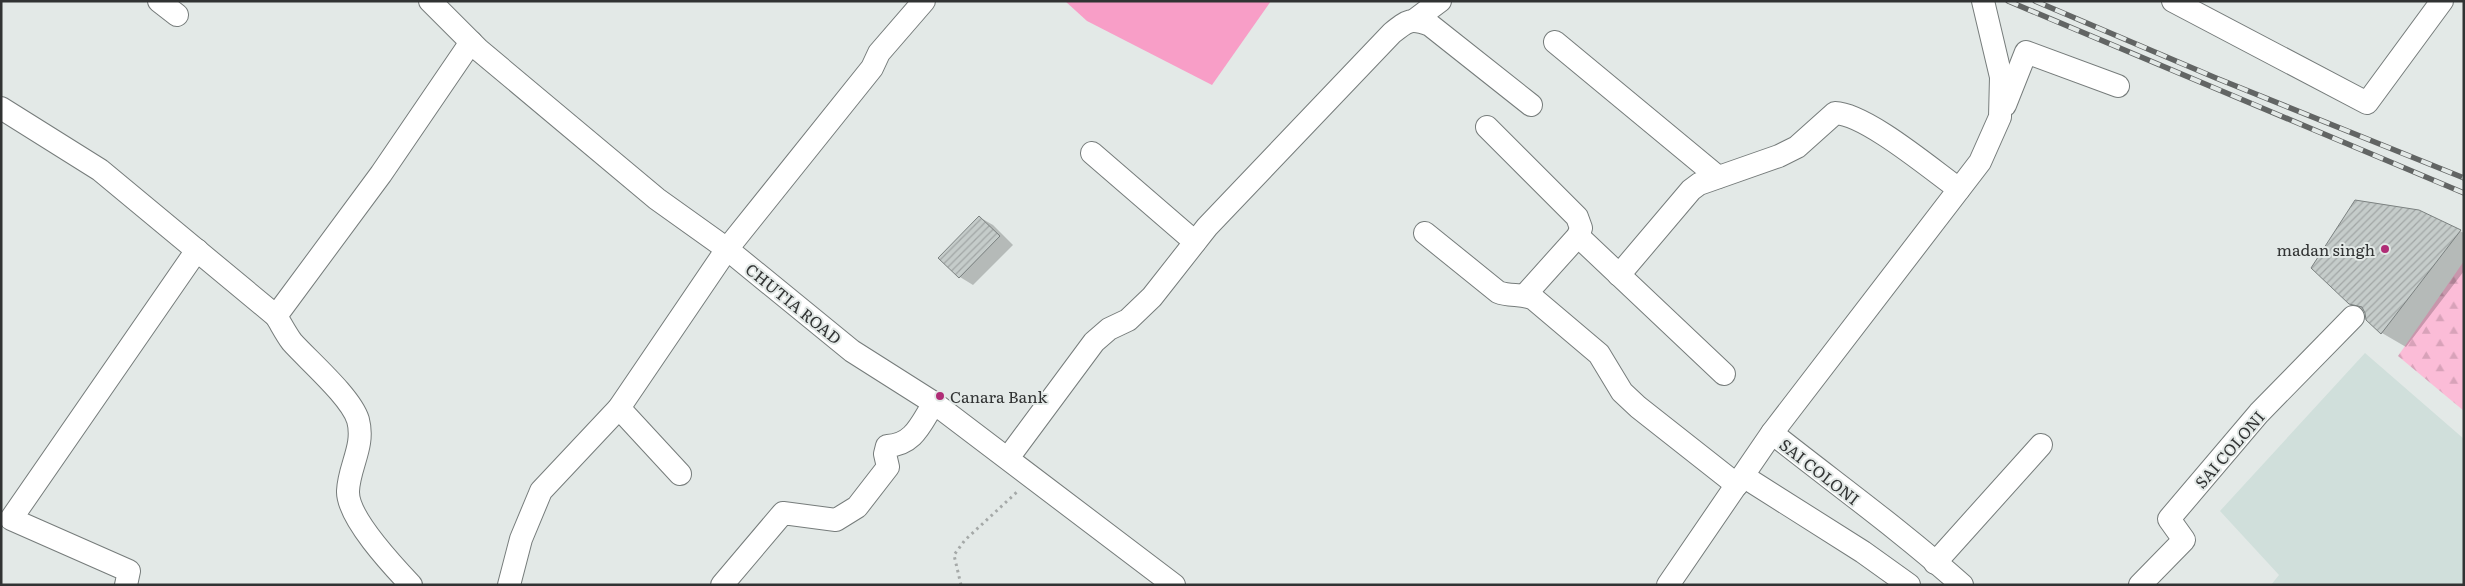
<svg xmlns="http://www.w3.org/2000/svg" width="2465" height="586" font-family="Literata,serif">
<style>
.built{fill:#d0dfdb}
.forest{fill:url(#forest-firs)}
.water{fill:#f89ec7}
.shadow{fill:#0003}
.building{fill:url(#building-hatch);stroke:#7b8180}
.lines{fill:none;stroke-linecap:round;stroke-linejoin:round}
.minor-casing{stroke:#767c7b;stroke-width:24}
.path{stroke:#a5a9a8;stroke-width:3;stroke-dasharray:2.5 4;stroke-linecap:butt}
.minor{stroke:#fff;stroke-width:22}
.rail-casing{stroke:#626564;stroke-width:5.5}
.rail{stroke:#e3e9e7;stroke-width:4;stroke-dasharray:11;stroke-linecap:butt}
.poi-dot{fill:#b02d76;stroke:#e3e9e7;stroke-width:2}
.labels{text-anchor:middle;dominant-baseline:central;stroke-width:4;stroke-linejoin:round;paint-order:stroke}
.poi-label{font-size:16px;fill:#313333;stroke:#e3e9e7;text-anchor:end}
.street-label{font-size:16px;fill:#313333;stroke:#e3e9e7}
</style>
<defs>
<pattern id="forest-firs" width="22" height="20" patternUnits="userSpaceOnUse" patternTransform="scale(1.25)"><rect width="22" height="20" fill="#fbbcd7"/><path d="M5 1l3.5 6h-7zM16 11l3.5 6h-7z" fill="#d8a2b9"/></pattern>
<pattern id="building-hatch" width="6" height="6" patternUnits="userSpaceOnUse" patternTransform="scale(1.25)"><rect width="6" height="6" fill="#c5ccca"/><path d="M-1 1l2-2M0 6l6-6M5 7l2-2" fill="none" stroke="#a1a6a5"/></pattern>
</defs>
<rect width="100%" height="100%" fill="#e3e9e7"/>
<!-- built -->
<polygon class="built" points="2365,353 2464,439 2464,585 2271,585 2279,575 2220,511"/>
<!-- forest -->
<polygon class="forest" points="2464,261 2464,411 2398,356"/>
<!-- water -->
<polygon class="water" points="1065,1 1271,1 1212,85 1087,21"/>
<!-- shadow -->
<g class="shadow">
<polygon points="2419,212 2464,233 2464,271 2406,347 2382,333 2367,319 2367,313 2350,303"/>
<polygon points="979,217 993,225 1013,245 973,285 960,277 940,258"/>
</g>
<!-- building -->
<g class="building">
<polygon points="2355,200 2419,210 2461,230 2381,334 2366,320 2365,313 2362,307 2349,304 2311,268"/>
<polygon points="979,216 1000,236 959,278 938,258"/>
</g>
<g class="lines">
<!-- minor casing -->
<g class="minor-casing">
<g id="minor">
<polyline points="159,1 177,15"/>
<polyline points="430,1 479,50 657,199 727,249 852,351 934,403 1174,585"/>
<polyline points="2173,1 2367,103 2442,1"/>
<polyline points="1416,19 1440,1"/>
<polyline points="1555,42 1718,177"/>
<polyline points="2005,105 2026,52 2118,86"/>
<polyline points="1,108 100,170 276,316"/>
<polyline points="1487,127 1577,217 1581,228 1578,236 1525,295"/>
<polyline points="1092,153 1195,242"/>
<path d="M1425,233L1498,292C1510,297 1522,293 1534,299L1599,354L1622,392L1638,407L1737,485"/>
<polyline points="1578,236 1724,374"/>
<path d="M1619,275L1691,190L1699,184L1779,156L1797,147L1835,113C1866,114 1931,169 1959,189"/>
<polyline points="619,408 680,474"/>
<path d="M1772,433C1835,483 1902,531 1962,585"/>
<path d="M1008,458L1094,342L1109,329L1128,320L1152,297L1207,227L1392,33C1408,20 1411,18 1430,25L1531,105"/>
<polyline points="1743,476 1863,552 1909,585"/>
<polyline points="1935,563 2041,445"/>
<polyline points="126,585 129,571 11,519 197,250"/>
<path d="M411,585C393,566 347,517 348,491C349,466 365,446 358,420C351,397 309,361 292,342C286,334 281,324 276,316L381,174L471,42"/>
<polyline points="509,585 521,539 541,491 619,408 727,249 872,68 879,53 924,1"/>
<path d="M722,585L783,513L836,520L857,507L888,467L885,454L887,446C914,445 921,423 934,403"/>
<polyline points="1668,585 1772,433 1980,162 2000,117 2001,77 1983,1"/>
<polyline points="2140,585 2184,540 2169,519 2259,413 2353,317"/>
</g>
</g>
<!-- path -->
<polyline class="path" points="961,585 954,555 965,540 1018,491"/>
<!-- minor -->
<use href="#minor" class="minor"/>
<!-- rail casing -->
<g class="rail-casing">
<g id="rail">
<polyline points="2008,1 2464,193"/>
<polyline points="2035,1 2216,78 2464,178"/>
</g>
</g>
<!-- rail -->
<use href="#rail" class="rail"/>
</g>
<!-- markers -->
<g class="poi-dot">
<circle cx="2385" cy="249" r="5"/>
<circle cx="940" cy="396" r="5"/>
</g>
<g class="labels">
<!-- poi labels -->
<g class="poi-label">
<text x="2375" y="249">madan singh</text>
<text x="950" y="396" text-anchor="start">Canara Bank</text>
</g>
<!-- street labels -->
<g class="street-label">
<text transform="translate(794 303) rotate(39)">CHUTIA ROAD</text>
<text transform="translate(2229 449) rotate(-49)">SAI COLONI</text>
<text transform="translate(1820 471) rotate(38)">SAI COLONI</text>
</g>
</g>
<!-- border -->
<rect width="2465" height="586" fill="none" stroke="#313333" stroke-width="5"/>
</svg>
